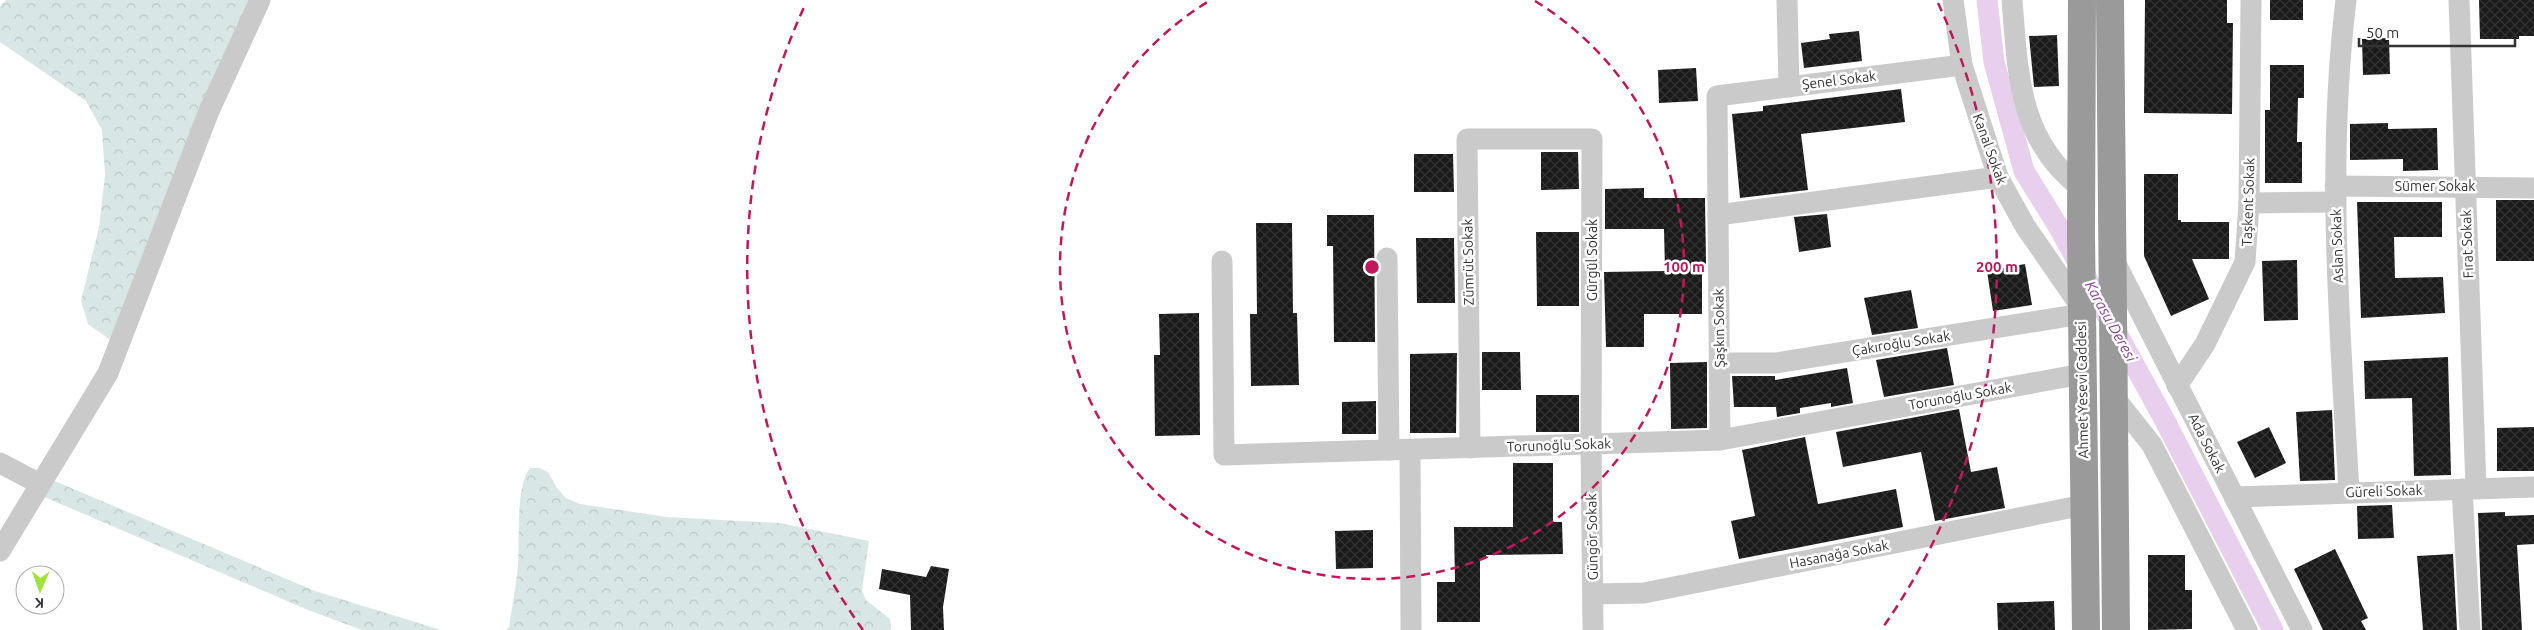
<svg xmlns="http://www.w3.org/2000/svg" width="2534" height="630" font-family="Ubuntu,sans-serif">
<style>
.forest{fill:url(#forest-crowns)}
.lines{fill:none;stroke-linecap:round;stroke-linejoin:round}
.canal{stroke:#e9cfee;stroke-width:21}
.building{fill:url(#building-cross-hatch)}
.street{stroke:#cacaca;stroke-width:21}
.highway{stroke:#9a9a9a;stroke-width:28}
.ring{fill:none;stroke:#c2185b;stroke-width:2.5;stroke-dasharray:9 6}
.labels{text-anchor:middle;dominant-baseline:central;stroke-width:5;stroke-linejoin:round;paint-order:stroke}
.street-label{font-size:14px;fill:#333;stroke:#fff}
.water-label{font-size:15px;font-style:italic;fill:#8a4096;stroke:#fff}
.centre{fill:#c2185b;stroke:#fff;stroke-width:2.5}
.ring-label{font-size:15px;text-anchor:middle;font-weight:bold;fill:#c2185b;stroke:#fff;stroke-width:5;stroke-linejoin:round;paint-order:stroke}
</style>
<defs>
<pattern id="forest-crowns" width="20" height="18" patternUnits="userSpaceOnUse" patternTransform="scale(1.25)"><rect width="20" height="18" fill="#d8e7e6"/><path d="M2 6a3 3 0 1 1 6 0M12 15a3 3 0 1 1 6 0" fill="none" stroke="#bac7c6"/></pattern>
<pattern id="building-cross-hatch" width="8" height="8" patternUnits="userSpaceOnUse" patternTransform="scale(1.25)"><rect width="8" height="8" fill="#1a1a1a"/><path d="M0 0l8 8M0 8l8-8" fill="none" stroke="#333"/></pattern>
</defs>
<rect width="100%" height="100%" fill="#fff"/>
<!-- forest -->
<g class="forest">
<polygon points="6,0 260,0 119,346 88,324 81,301 99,227 105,175 102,130 86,101 0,42 0,6"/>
<path d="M530,468H539L548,472L557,488L566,498L580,504L667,517L780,523L869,541L862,591L866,600L890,619L891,630H506L509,627C512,606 516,586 518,566C520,540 515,487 530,468Z"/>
<polygon points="45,477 315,591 441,630 362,630 308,610 35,493"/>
</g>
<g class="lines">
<!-- canal -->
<polyline class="canal" points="1987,0 1994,62 2024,171 2058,226 2163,417 2273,630"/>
</g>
<!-- building -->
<g class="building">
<polygon points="2145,0 2227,0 2227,23 2233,23 2232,114 2144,113"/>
<rect x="2270" y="0" width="33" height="20"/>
<polygon points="2479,0 2534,0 2534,36 2519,36 2519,39 2480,39"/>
<polygon points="1859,31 1862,61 1804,68 1801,43 1830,39 1829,34"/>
<polygon points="2057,35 2059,86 2034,87 2029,36"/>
<polygon points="2389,38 2390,74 2363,75 2362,39"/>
<polygon points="2270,65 2304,65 2304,98 2298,98 2297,142 2302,142 2302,183 2265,183 2265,110 2270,110"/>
<polygon points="1696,68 1698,101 1659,103 1658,70"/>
<polygon points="1901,89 1905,122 1801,134 1808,190 1740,198 1732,114 1763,111 1763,106"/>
<polygon points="2388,123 2388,129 2437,128 2438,170 2403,171 2403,159 2350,160 2350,124"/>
<polygon points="1541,152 1578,152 1579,189 1541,190"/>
<polygon points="1414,154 1453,154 1454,192 1414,192"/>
<polygon points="2144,174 2178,174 2178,220 2181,220 2181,222 2229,222 2229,259 2192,259 2209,299 2171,316 2144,256"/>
<polygon points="1644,188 1644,198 1705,198 1706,264 1702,264 1702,314 1644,314 1644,347 1606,347 1604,272 1665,271 1664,229 1605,229 1605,189"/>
<rect x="2496" y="200" width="38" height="61"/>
<polygon points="2357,202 2442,202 2442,237 2394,237 2395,278 2443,277 2445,313 2361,318"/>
<polygon points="1827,214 1831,247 1799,252 1794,217"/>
<polygon points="1327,215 1374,215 1375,342 1334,342 1333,246 1327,246"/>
<polygon points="1256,223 1292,223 1293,313 1297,313 1299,385 1251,386 1250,314 1257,314"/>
<polygon points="1536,232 1579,232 1579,306 1537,306"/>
<polygon points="1416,238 1454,238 1455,303 1417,303"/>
<polygon points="2297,260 2298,320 2264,321 2262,261"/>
<polygon points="2025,264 2032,305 1993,311 1987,271"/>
<polygon points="1911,290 1918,328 1872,335 1864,298"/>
<polygon points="1199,313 1200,435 1155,436 1154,355 1160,355 1159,314"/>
<polygon points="1947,348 1954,385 1884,397 1876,360"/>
<polygon points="1482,352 1520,352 1521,390 1482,390"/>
<polygon points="1457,353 1456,433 1410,433 1410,354"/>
<polygon points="2448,357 2451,475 2414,476 2412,398 2365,399 2364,361"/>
<polygon points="1707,362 1707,428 1671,429 1670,363"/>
<polygon points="1847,368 1853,403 1831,407 1831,403 1800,408 1800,413 1777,417 1776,407 1734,407 1732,376 1775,376 1775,380"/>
<rect x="1536" y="395" width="43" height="37"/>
<polygon points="1376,401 1376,434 1342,434 1342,402"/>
<polygon points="1959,409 1971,472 1997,467 2005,508 1935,521 1921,452 1843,467 1836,432"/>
<polygon points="2332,410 2335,480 2300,481 2296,412"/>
<polygon points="2269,427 2286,463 2255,478 2237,442"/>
<polygon points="2534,427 2534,471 2497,471 2497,428"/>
<polygon points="1805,437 1818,504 1896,489 1903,527 1739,559 1731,521 1755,516 1742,450"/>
<polygon points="1513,463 1553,463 1553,522 1562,522 1563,554 1486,555 1486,559 1480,559 1480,622 1437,622 1437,582 1455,582 1454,527 1513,527"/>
<polygon points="2392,505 2394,538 2358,539 2357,506"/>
<polygon points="2505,512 2505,516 2534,515 2534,544 2517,545 2522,630 2482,630 2478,513"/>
<polygon points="1373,530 1373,568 1336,569 1335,531"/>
<polygon points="2335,549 2368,618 2361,621 2366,630 2323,630 2294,569"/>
<polygon points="2453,554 2457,630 2423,630 2417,556"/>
<polygon points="2148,555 2185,555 2185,590 2192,590 2192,629 2148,630"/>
<polygon points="931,566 949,569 943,607 944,630 911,630 910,595 879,589 882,569 926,577"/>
<polygon points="2054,601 2055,630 1998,630 1997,603"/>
</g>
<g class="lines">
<!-- street -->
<g class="street">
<polyline points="1787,0 1789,87"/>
<polyline points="1953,0 1962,65 1998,177 2025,226 2081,307"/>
<path d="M2012,0C2018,73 2018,140 2081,188"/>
<path d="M2346,0C2326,164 2340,328 2349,492"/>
<polyline points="2459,0 2476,488"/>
<polyline points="2335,186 2534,188"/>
<polyline points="2249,203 2335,202"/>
<polyline points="1718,215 1998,177"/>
<polyline points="1387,258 1389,450"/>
<polyline points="2113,258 2302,630"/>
<polyline points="1222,261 1224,455 1720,440 2082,374"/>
<polyline points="1719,363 1776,363 2082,314"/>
<polyline points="2177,386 2205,344 2245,262 2249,203 2251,0"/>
<polyline points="2114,397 2152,445 2247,630"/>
<polyline points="1720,440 1717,96 1962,65"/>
<polyline points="1470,448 1467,139 1592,139 1591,444 1593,630"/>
<polyline points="1410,449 1411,630"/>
<polyline points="0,463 40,484"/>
<polyline points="2462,489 2470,630"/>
<polyline points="2234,497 2534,487"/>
<polyline points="0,551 108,373 209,111 260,0"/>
<polyline points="1593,594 1644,593 2084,505"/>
</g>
<!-- highway -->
<g class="highway">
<polyline points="2082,0 2081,235 2086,630"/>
<polyline points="2110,0 2116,630"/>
</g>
</g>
<!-- distance rings -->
<g class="ring">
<path d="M1535 1A312 312 0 1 1 1209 1"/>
<path d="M863 630A625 625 0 0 1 806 3M1938 3A625 625 0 0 1 1881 630"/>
</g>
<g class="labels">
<!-- street labels -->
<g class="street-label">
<text transform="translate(1839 80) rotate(-7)">Şenel Sokak</text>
<text transform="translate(1990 149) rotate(70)">Kanal Sokak</text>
<text x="2435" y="186">Sümer Sokak</text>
<text transform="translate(2248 202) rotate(-88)">Taşkent Sokak</text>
<text transform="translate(2467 244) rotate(-92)">Fırat Sokak</text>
<text transform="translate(2337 246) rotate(-92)">Aslan Sokak</text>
<text transform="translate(1592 260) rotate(-90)">Gürgül Sokak</text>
<text transform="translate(1468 262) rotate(-91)">Zümrüt Sokak</text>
<text transform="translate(1719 328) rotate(-91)">Şaşkın Sokak</text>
<text transform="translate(1901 343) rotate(-9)">Çakıroğlu Sokak</text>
<text transform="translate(2082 390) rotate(-91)">Ahmet Yesevi Caddesi</text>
<text transform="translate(1960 396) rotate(-10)">Torunoğlu Sokak</text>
<text transform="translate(2207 443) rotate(63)">Ada Sokak</text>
<text transform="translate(1559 445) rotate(-2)">Torunoğlu Sokak</text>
<text transform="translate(2384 491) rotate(-2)">Güreli Sokak</text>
<text transform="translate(1592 537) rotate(-91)">Güngör Sokak</text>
<text transform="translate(1839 554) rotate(-11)">Hasanağa Sokak</text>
</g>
<!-- water labels -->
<g class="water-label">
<text transform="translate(2111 321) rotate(61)">Karasu Deresi</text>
</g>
</g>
<circle cx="1372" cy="267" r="8" class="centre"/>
<g class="ring-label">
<text x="1684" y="272">100 m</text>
<text x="1997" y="272">200 m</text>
</g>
<!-- north arrow -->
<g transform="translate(40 590) rotate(182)"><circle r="24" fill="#ffffff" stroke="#adadad"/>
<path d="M0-4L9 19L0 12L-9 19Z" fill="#a0e43a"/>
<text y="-8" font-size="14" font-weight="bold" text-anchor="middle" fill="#333333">K</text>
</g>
<!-- scale -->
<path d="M2359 38v8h156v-8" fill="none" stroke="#333333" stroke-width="2.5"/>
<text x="2366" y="38" font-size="15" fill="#333333" stroke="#ffffff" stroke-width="4" paint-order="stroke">50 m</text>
</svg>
